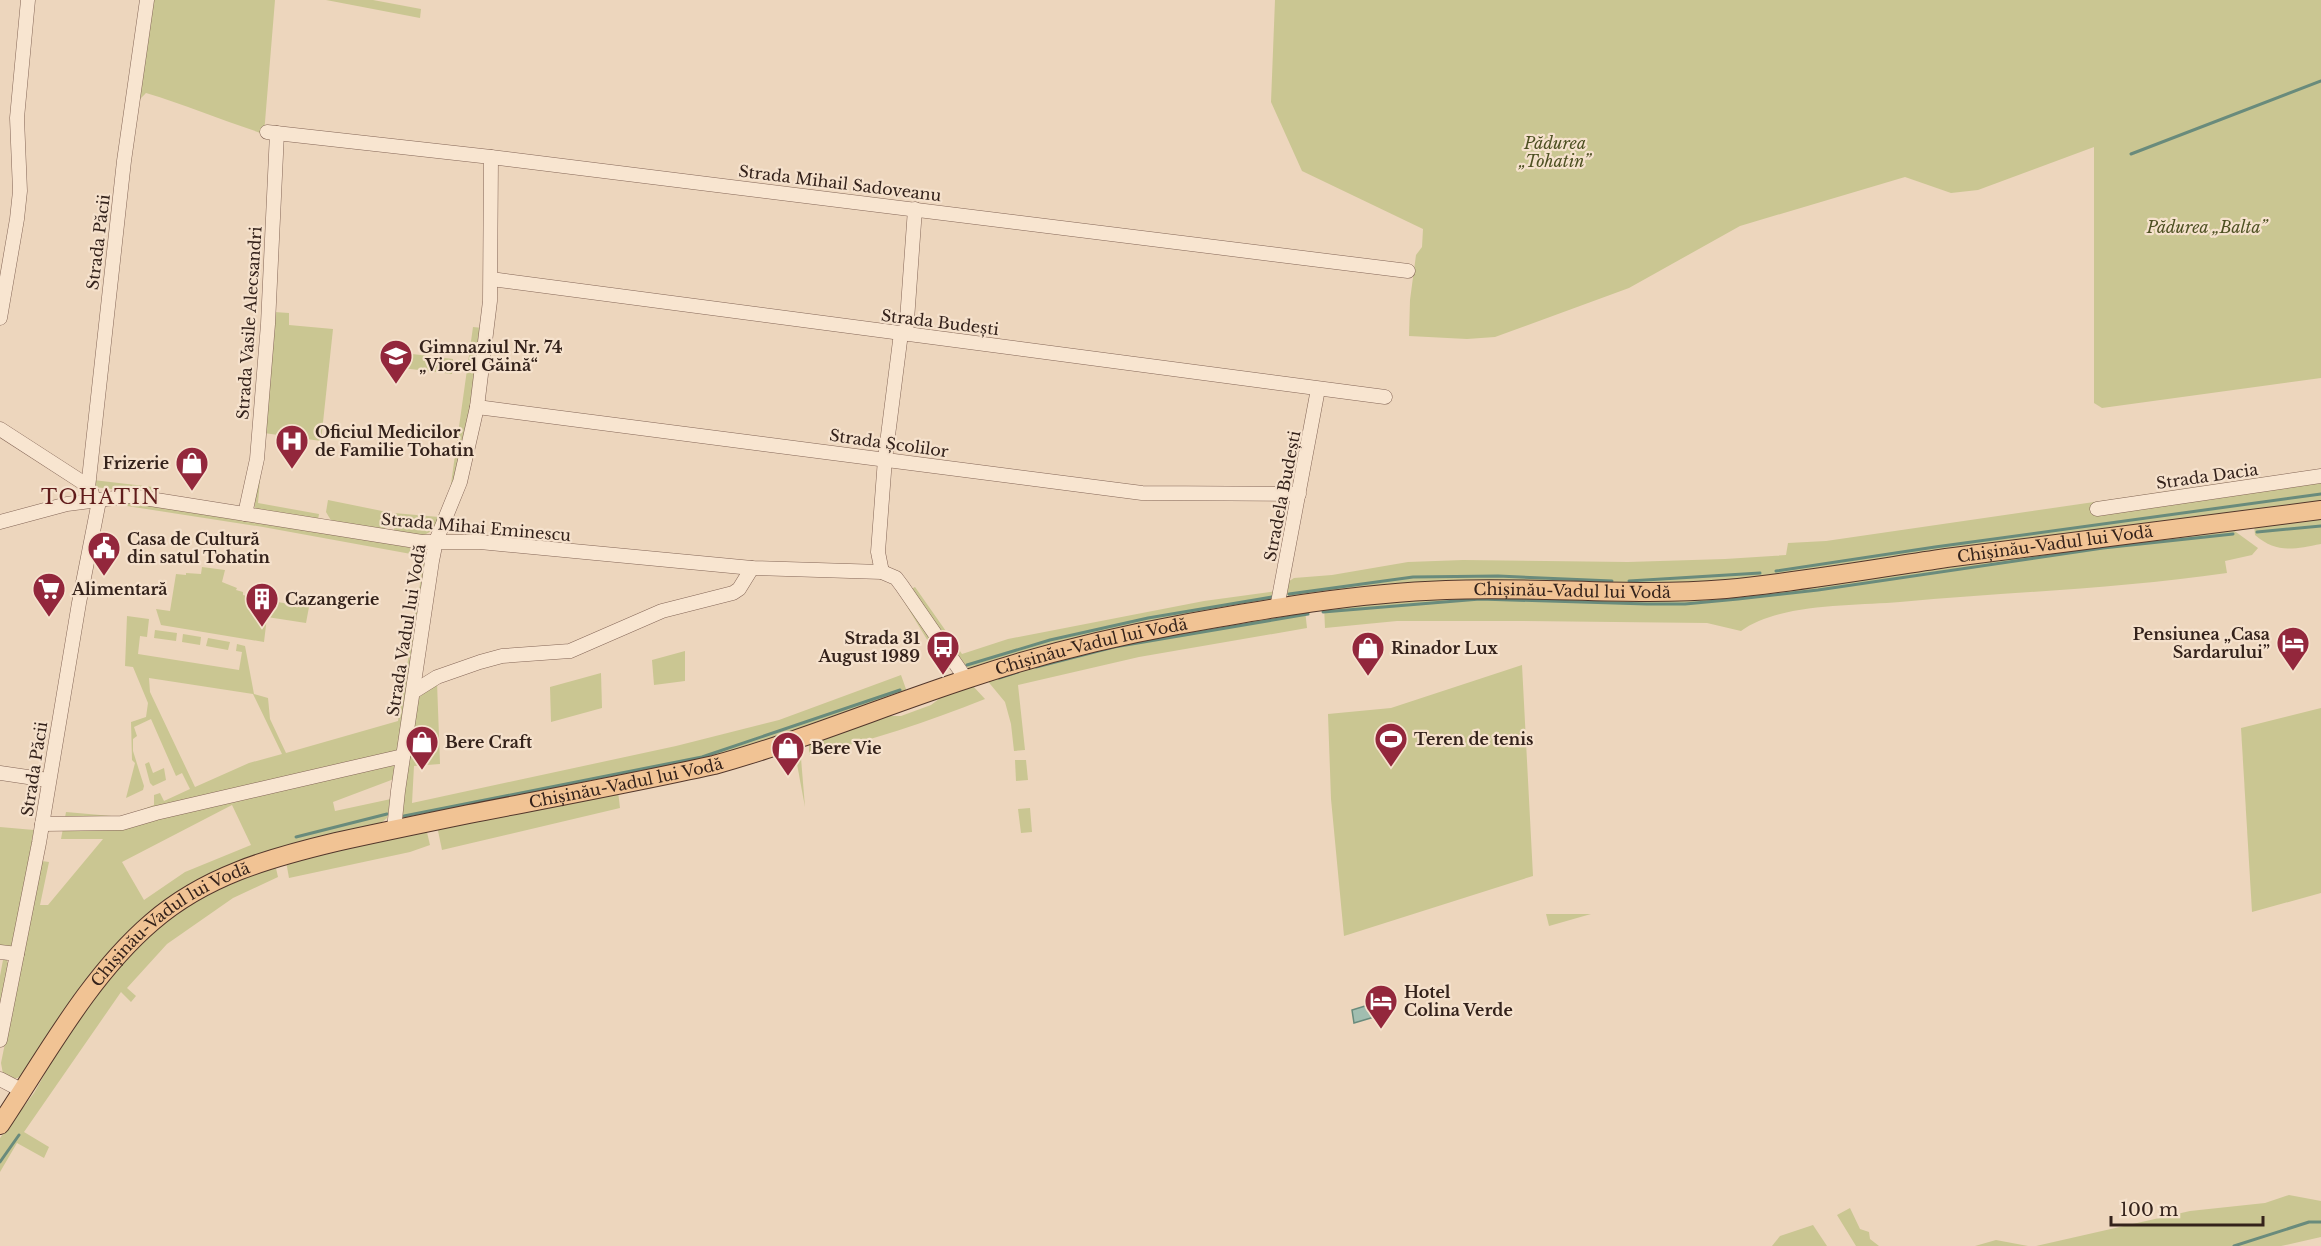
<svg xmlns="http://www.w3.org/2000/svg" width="2321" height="1246" font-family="'Libre Baskerville',serif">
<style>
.green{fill:#cac692;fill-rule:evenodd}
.water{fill:#a1beb0;stroke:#698b7c;stroke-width:1.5}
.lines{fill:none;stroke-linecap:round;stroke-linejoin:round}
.stream{stroke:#698b7c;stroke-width:3}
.minor-casing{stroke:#846657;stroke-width:15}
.major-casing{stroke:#52362b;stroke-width:20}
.minor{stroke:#f8e5d0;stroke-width:14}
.major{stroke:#f1c394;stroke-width:18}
.labels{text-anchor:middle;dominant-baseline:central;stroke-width:4.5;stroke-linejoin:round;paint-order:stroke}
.park-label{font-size:16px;font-style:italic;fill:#4d5022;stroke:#f5e1cc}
.street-label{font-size:16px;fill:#34221b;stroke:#f5e1cc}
.poi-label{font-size:16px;font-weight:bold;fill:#34221b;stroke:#f5e1cc;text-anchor:start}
.quarter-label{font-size:20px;letter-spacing:1.5px;fill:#601c1b;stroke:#f5e1cc}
</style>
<rect width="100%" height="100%" fill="#edd6bd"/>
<!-- green -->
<g class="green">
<path d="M152,0H275L264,134C224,121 186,105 146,93L139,100Z"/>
<polygon points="326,0 373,0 421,9 420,18"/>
<polygon points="1275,0 2321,0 2321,378 2102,408 2094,403 2094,147 1978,190 1951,193 1905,177 1740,226 1629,288 1495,337 1467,339 1409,336 1410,300 1416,255 1422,247 1423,229 1302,171 1271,102"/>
<polygon points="274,312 289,313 289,325 333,329 321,441 264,433 258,503 319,514 318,520 254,511 263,433"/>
<path d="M473,327L483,328C479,368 463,518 426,534C416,538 404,534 394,532V513L439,517L449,498Z"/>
<polygon points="404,353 453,359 452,374 402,368"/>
<polygon points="2321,469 2321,502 1747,581 1290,599 1286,593 1286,583 1294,578 1332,575 1408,562 1463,560 1628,562 1725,559 1786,555 1788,543 1826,541"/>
<polygon points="93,480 153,487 151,494 95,487"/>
<polygon points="328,500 387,512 385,529 382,531 332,522 326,512"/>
<path d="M140,501L419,549L427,559L397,751L395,753L394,779L333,802L335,811L391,799L387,818L381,823L302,841L185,889L22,1076C15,1080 10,1079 3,1074L1,1063L42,861L49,862L40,905H48L103,839H61L66,812L123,817L154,805V795L160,793L164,801L190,789L182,773L176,776L151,719L134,727L137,736L133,739V751L144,786L143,790L126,798L135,763L132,760L131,722L146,717L148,703L133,667L125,666L127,616L149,619L147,637L140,636L138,654L239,670L242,652L236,651L237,644L245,646L254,694L268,698L270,719L286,753L398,721L403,688L398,686L400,679H405L424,559L422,556L263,527L127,506V502ZM149,678L253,694L282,754L249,763L195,787L150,692ZM232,805L251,845L185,872L144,900L122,862Z"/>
<path d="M2321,517V544C2294,549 2277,554 2255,535L2254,524Z"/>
<path d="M2229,527L2258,548L2252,555L2225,561L2227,573C2118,589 2009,592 1900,602C1854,606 1779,603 1741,631L1707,623L1516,621H1397L1325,628L1324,606L1462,594L1610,599Z"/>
<polygon points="202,567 225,570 222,582 237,588 236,590 243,592 243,595 260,599 262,590 271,591 271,601 309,607 306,623 267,617 264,642 161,625 156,609 170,611 176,574 186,575 186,573 201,574"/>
<polygon points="894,585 947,659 940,661"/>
<polygon points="915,587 962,654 1008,639 1204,601 1277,591 1272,601 974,670 969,669 961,660 911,589"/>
<polygon points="1305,610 1307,628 1139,657 1018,685 1025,750 1014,751 1011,724 1005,702 986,679 1110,644"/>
<polygon points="155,630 177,633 176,641 154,638"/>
<polygon points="183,634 201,637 200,645 182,642"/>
<polygon points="208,638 230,642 228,650 206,646"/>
<polygon points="685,651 685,681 654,685 652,660"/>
<polygon points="1522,665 1533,876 1344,936 1331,799 1328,714 1391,708"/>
<polygon points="601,673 602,708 551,722 550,687"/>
<polygon points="901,675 907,692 702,761 402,819 401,806 415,701 437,682 440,764 414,766 412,803 676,746 779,720"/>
<path d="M972,685L985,699C927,722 870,741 809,755V743L881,716H901L931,705L947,693Z"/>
<polygon points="2321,708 2321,893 2252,912 2241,728"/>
<polygon points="800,746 805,807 794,748"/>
<polygon points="1015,760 1026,760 1028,780 1016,781"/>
<polygon points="149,762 153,773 164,768 166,780 153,786 150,783 145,764"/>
<polygon points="618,791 620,808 442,850 437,826"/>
<polygon points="1030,808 1032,832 1021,833 1018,809"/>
<polygon points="0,827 34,830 13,945 10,947 0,945"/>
<polygon points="426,828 430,845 410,852 289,878 286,861"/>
<path d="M275,864L278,877L233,898L167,944L127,988L136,996L131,1002L121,992L24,1132L49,1147L44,1158L17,1143L0,1172V1138L34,1093L47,1070L48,1064C89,1004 129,935 195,899C221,885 249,876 275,864Z"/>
<polygon points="1546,914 1591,914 1549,926"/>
<polygon points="3,960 7,960 8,964 0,1008 0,976"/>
<polygon points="2289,1195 2321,1201 2321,1237 2281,1246 2036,1246 2190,1211 2265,1203"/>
<polygon points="1850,1208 1860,1229 1869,1232 1870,1239 1879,1246 1856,1246 1837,1215"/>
<polygon points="1813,1225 1827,1246 1772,1246 1780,1236"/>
<polygon points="1996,1240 2028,1246 1975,1246"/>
</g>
<!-- water -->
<polygon class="water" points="1378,1002 1381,1015 1354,1023 1352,1010"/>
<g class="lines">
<!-- stream -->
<g class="stream">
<polyline points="2131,154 2321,81"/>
<polyline points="2257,532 2321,526"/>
<polyline points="1776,571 1935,547 2321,494"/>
<polyline points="1629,581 1760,573"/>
<polyline points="1289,594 1413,577 1498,576 1612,581"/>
<polyline points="1323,612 1480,599 1647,604 1685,604 1738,599 1818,590 2103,548 2233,534"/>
<polyline points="967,665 1050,640 1148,618 1272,597"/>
<polyline points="1036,667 1114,647 1308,614"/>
<polyline points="999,678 1018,672"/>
<polyline points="404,816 702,757 900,690"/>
<polyline points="296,837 387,814"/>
<polyline points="0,1162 19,1135"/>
<polyline points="2234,1246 2309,1222 2321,1222"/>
</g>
<!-- minor casing -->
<g class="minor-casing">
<g id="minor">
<polyline points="267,132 491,157 1408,271"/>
<polyline points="491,279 1385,397"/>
<polyline points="0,318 17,219 20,191 17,118 28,0"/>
<polyline points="906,334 915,209"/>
<polyline points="477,407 1142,493 1299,494"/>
<polyline points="0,429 82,482 92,493"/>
<polyline points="88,488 124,161 147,0"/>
<polyline points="2097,509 2321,476"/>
<polyline points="245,514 257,459 268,324 277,133"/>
<polyline points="0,522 67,504 131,496 422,542 480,542 752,568 882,572 896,578 902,586 966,679"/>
<polyline points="882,572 878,552 885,459 901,333"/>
<polyline points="1277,608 1318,389"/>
<polyline points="413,692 437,677 480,662 502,656 570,651 662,611 733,593 739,589 752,568"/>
<polyline points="0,773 48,780"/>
<polyline points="42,824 122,823 156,813 403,756"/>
<polyline points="394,829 398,791 432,561 436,541 460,482 477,407 490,301 491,157"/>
<polyline points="0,952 17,954"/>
<polyline points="0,1040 39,843 79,603 99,501"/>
<polyline points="0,1079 23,1091"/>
</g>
</g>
<!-- major casing -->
<g class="major-casing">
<g id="major">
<path id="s1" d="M0,1125C46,1056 89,976 152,922C205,876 269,858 336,842C381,832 425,823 469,814C551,798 632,783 714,765C801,741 884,706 970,678C1038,655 1107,638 1178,625C1266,609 1356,593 1446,590C1540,586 1633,597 1726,589C1799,582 1873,569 1946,558C2071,541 2196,525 2321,510"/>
</g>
</g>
<!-- minor -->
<use href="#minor" class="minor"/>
<!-- major -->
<use href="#major" class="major"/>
</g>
<!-- icons -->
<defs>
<g id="school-pin" transform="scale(1.725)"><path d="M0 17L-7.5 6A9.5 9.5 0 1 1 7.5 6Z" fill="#93273c" stroke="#f5e1cc"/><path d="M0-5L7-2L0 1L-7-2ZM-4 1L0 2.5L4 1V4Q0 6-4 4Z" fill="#fff"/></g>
<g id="hospital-pin" transform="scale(1.725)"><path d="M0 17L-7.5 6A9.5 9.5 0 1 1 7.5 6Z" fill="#93273c" stroke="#f5e1cc"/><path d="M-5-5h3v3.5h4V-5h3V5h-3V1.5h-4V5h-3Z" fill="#fff"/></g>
<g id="shop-pin" transform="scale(1.725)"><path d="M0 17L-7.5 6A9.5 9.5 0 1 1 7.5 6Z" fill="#93273c" stroke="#f5e1cc"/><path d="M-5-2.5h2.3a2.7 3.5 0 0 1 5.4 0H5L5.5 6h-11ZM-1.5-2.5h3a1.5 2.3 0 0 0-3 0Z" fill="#fff"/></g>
<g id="civic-pin" transform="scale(1.725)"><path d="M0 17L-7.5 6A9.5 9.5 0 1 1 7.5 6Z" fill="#93273c" stroke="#f5e1cc"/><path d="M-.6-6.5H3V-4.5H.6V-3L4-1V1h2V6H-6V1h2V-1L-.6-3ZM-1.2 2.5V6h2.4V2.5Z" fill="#fff"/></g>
<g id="supermarket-pin" transform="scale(1.725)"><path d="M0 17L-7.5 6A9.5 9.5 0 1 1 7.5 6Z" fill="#93273c" stroke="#f5e1cc"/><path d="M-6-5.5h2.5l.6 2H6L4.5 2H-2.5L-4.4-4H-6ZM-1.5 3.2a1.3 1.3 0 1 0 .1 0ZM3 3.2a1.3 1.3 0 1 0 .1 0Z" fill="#fff"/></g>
<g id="building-pin" transform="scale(1.725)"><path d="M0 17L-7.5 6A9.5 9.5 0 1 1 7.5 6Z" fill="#93273c" stroke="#f5e1cc"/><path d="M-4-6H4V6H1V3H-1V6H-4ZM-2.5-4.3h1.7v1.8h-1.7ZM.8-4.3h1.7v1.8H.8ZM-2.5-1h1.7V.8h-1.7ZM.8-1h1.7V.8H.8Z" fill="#fff"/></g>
<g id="hotel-pin" transform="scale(1.725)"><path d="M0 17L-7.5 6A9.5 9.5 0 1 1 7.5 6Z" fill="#93273c" stroke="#f5e1cc"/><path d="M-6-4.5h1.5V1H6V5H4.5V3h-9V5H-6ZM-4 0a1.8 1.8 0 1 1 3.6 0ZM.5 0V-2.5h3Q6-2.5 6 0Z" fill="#fff"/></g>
<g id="bus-pin" transform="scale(1.725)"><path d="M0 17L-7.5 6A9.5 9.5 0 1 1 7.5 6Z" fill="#93273c" stroke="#f5e1cc"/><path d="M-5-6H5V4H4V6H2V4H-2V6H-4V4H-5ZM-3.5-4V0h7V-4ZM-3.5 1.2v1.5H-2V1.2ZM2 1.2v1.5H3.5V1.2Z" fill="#fff"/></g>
<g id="stadium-pin" transform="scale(1.725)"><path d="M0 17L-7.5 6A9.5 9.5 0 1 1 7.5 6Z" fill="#93273c" stroke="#f5e1cc"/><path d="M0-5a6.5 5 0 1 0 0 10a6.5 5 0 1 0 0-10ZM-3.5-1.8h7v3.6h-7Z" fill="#fff"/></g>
</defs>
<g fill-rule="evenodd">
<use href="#school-pin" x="396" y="356"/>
<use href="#hospital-pin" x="292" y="441"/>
<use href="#shop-pin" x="192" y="463"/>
<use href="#civic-pin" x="104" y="548"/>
<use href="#supermarket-pin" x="49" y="589"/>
<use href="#building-pin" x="262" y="599"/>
<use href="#hotel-pin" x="2293" y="643"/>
<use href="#bus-pin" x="943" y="647"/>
<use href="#shop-pin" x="1368" y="648"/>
<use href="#stadium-pin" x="1391" y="739"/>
<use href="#shop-pin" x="422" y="742"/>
<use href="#shop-pin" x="788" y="748"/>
<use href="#hotel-pin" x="1381" y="1001"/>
</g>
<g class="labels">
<!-- park labels -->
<g class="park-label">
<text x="1555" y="143">Pădurea<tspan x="1555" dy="18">„Tohatin”</tspan></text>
<text x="2207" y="227">Pădurea „Balta”</text>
</g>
<!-- street labels -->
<g class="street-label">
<text transform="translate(840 183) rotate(7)">Strada Mihail Sadoveanu</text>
<text transform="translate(98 242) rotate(-83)">Strada Păcii</text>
<text transform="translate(940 322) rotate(7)">Strada Budești</text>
<text transform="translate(249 323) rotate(-86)">Strada Vasile Alecsandri</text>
<text transform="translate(889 443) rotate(8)">Strada Școlilor</text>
<text transform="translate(2207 476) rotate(-8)">Strada Dacia</text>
<text transform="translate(1282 496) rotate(-79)">Stradela Budești</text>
<text transform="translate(476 527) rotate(5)">Strada Mihai Eminescu</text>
<text stroke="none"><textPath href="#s1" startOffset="2211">Chișinău-Vadul lui Vodă</textPath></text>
<text stroke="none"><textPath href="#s1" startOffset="1725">Chișinău-Vadul lui Vodă</textPath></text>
<text transform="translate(406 630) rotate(-81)">Strada Vadul lui Vodă</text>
<text stroke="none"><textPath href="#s1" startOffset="1239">Chișinău-Vadul lui Vodă</textPath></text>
<text transform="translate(34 769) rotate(-81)">Strada Păcii</text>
<text stroke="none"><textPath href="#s1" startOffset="753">Chișinău-Vadul lui Vodă</textPath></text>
<text stroke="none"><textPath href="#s1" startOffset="268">Chișinău-Vadul lui Vodă</textPath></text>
</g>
<!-- poi labels -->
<g class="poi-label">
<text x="419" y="347">Gimnaziul Nr. 74<tspan x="419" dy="18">„Viorel Găină“</tspan></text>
<text x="315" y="432">Oficiul Medicilor<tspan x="315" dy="18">de Familie Tohatin</tspan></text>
<text x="169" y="463" text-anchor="end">Frizerie</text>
<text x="127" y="539">Casa de Cultură<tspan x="127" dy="18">din satul Tohatin</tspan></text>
<text x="72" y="589">Alimentară</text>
<text x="285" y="599">Cazangerie</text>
<text x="2270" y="634" text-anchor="end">Pensiunea „Casa<tspan x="2270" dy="18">Sardarului”</tspan></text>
<text x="920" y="638" text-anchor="end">Strada 31<tspan x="920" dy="18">August 1989</tspan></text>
<text x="1391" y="648">Rinador Lux</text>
<text x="1414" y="739">Teren de tenis</text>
<text x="445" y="742">Bere Craft</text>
<text x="811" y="748">Bere Vie</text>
<text x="1404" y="992">Hotel<tspan x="1404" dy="18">Colina Verde</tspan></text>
</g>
<!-- quarter labels -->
<g class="quarter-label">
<text x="101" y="497">TOHATIN</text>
</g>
</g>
<!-- scale -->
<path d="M2111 1216v9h152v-9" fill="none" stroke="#34221b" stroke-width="3"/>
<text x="2120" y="1216" font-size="18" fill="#34221b" stroke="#f5e1cc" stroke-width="4.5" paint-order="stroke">100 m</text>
</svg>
